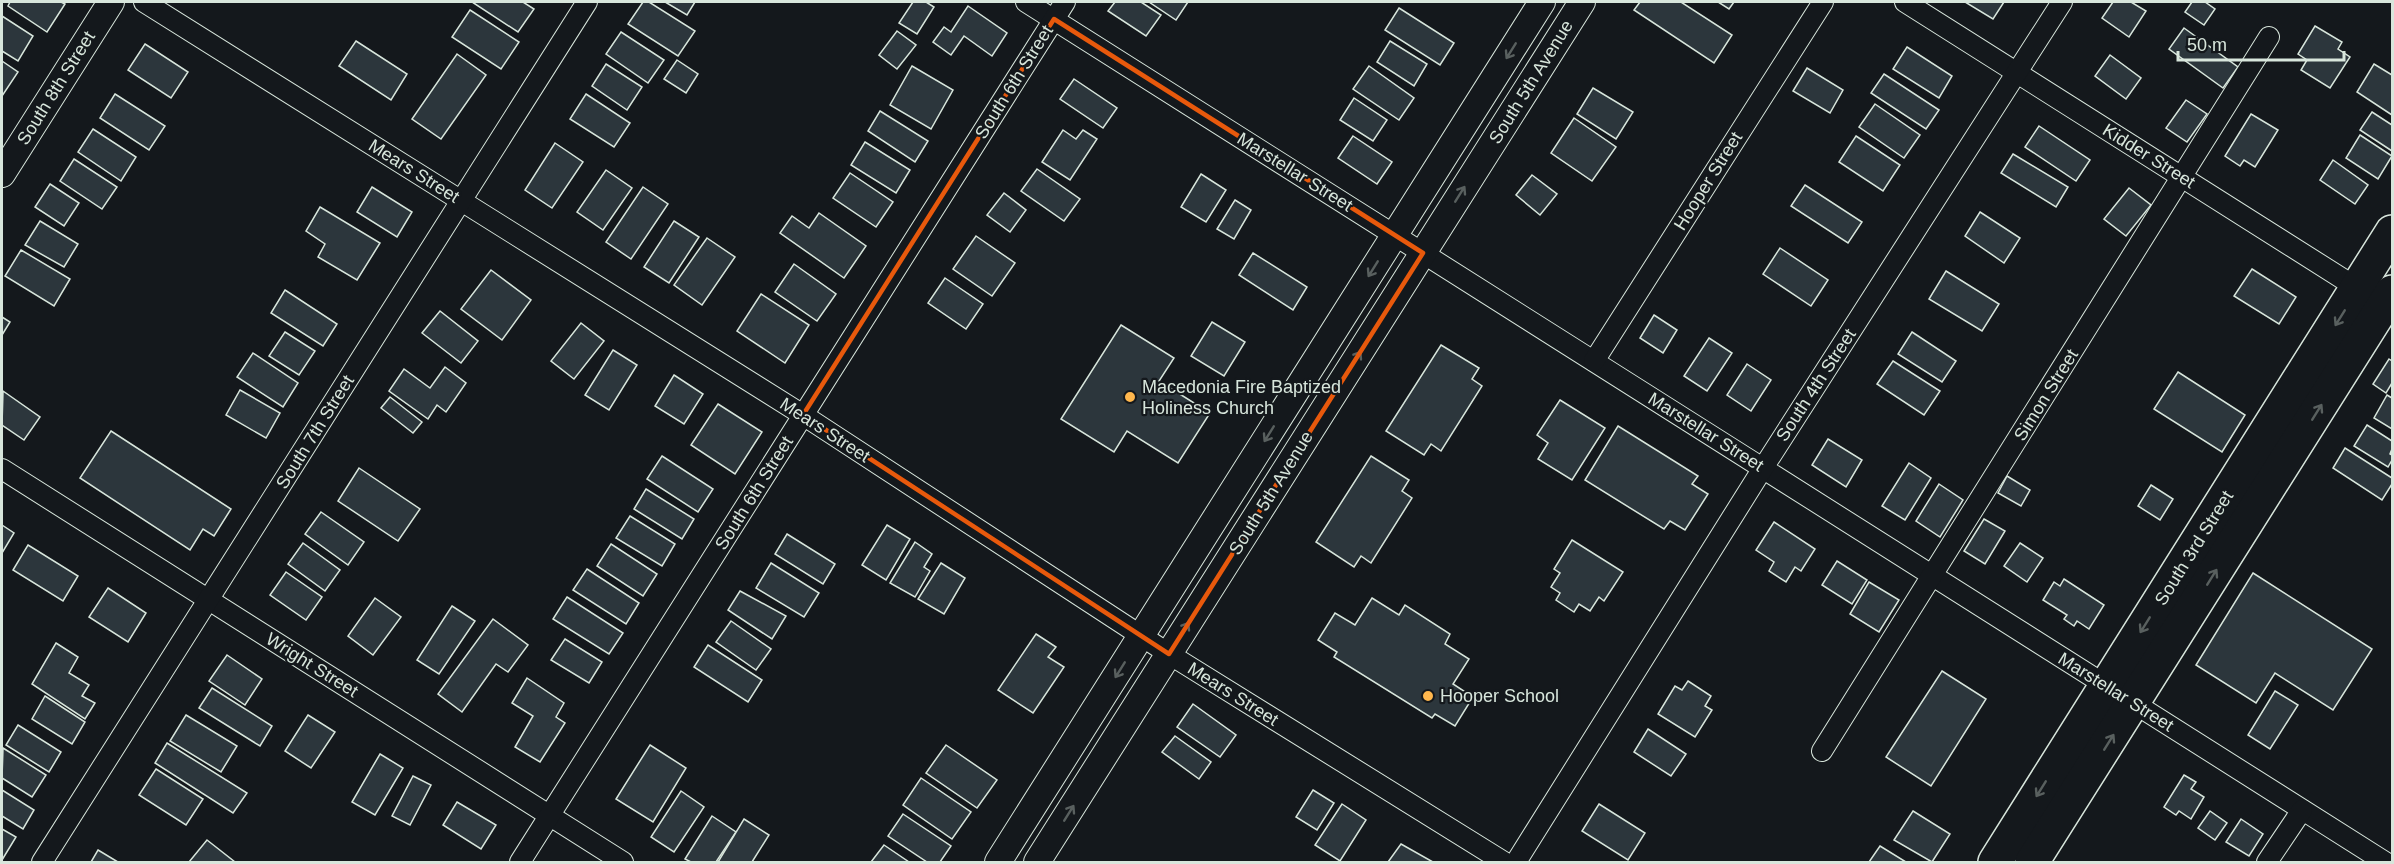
<svg xmlns="http://www.w3.org/2000/svg" width="2394" height="864" font-family="Arial,sans-serif">
<style>
.building{fill:#2c363c;stroke:#d8e6dc;stroke-width:1.5}
.lines{fill:none;stroke-linecap:round;stroke-linejoin:round}
.minor-casing{stroke:#d8e6dc;stroke-width:22}
.tertiary-casing{stroke:#d8e6dc;stroke-width:28}
.trunk-casing{stroke:#d8e6dc;stroke-width:36}
.minor{stroke:#14181c;stroke-width:20}
.tertiary{stroke:#14181c;stroke-width:26}
.trunk{stroke:#14181c;stroke-width:33}
.oneway{stroke:#59605f}
.marked{fill:none;stroke:#e8590c;stroke-width:4.5;stroke-linejoin:round}
.poi-dot{fill:#ffb74d;stroke:#14181c;stroke-width:2}
.labels{text-anchor:middle;dominant-baseline:central;stroke-width:4.5;stroke-linejoin:round;paint-order:stroke}
.street-label{font-size:18px;fill:#d8e6dc;stroke:#14181c}
.poi-label{font-size:18px;fill:#d8e6dc;stroke:#14181c;text-anchor:start}
</style>
<rect width="100%" height="100%" fill="#14181c"/>
<!-- building -->
<g class="building">
<polygon points="10,2 61,2 65,4 47,32 8,6"/>
<polygon points="472,2 523,2 534,9 518,32"/>
<polygon points="643,2 649,2 695,31 678,56 628,24"/>
<polygon points="665,2 695,2 687,15"/>
<polygon points="913,2 926,2 934,7 917,34 899,23"/>
<polygon points="1115,2 1141,2 1161,15 1146,36 1108,11"/>
<polygon points="1149,2 1188,2 1176,20"/>
<polygon points="1640,2 1681,2 1732,35 1714,63 1634,10"/>
<polygon points="1718,2 1734,2 1729,9"/>
<polygon points="1965,2 2004,2 1993,19"/>
<polygon points="2113,2 2131,2 2146,11 2129,37 2102,18"/>
<polygon points="2192,2 2205,2 2215,9 2204,25 2185,12"/>
<polygon points="968,6 1007,33 992,56 964,36 951,55 933,42 944,27 951,32"/>
<polygon points="1399,8 1454,43 1440,65 1385,30"/>
<polygon points="470,10 519,42 501,69 452,37"/>
<polygon points="2,16 33,36 18,61 2,51"/>
<polygon points="2315,26 2342,42 2338,49 2350,57 2330,88 2301,70 2307,60 2298,54"/>
<polygon points="2184,28 2238,67 2223,88 2169,49"/>
<polygon points="897,31 916,45 897,69 879,55"/>
<polygon points="621,32 664,60 648,83 606,54"/>
<polygon points="356,41 407,74 391,100 339,66"/>
<polygon points="1390,41 1427,64 1414,86 1377,62"/>
<polygon points="145,44 188,72 171,98 128,70"/>
<polygon points="1907,47 1952,76 1939,98 1893,69"/>
<polygon points="457,54 486,75 441,139 412,119"/>
<polygon points="2110,55 2141,78 2126,99 2095,76"/>
<polygon points="677,60 698,74 686,93 664,79"/>
<polygon points="2,61 18,72 2,96"/>
<polygon points="606,64 642,87 627,110 592,86"/>
<polygon points="2374,64 2392,75 2392,115 2357,92"/>
<polygon points="912,66 953,90 931,129 890,105"/>
<polygon points="1369,66 1414,98 1399,120 1353,89"/>
<polygon points="1807,68 1843,90 1830,113 1793,91"/>
<polygon points="1884,74 1939,110 1926,129 1871,93"/>
<polygon points="1074,79 1117,108 1103,128 1060,99"/>
<polygon points="1593,88 1633,112 1616,139 1577,114"/>
<polygon points="115,94 165,126 149,150 100,118"/>
<polygon points="586,94 630,123 614,147 570,119"/>
<polygon points="1354,98 1387,120 1373,141 1340,120"/>
<polygon points="2186,100 2207,114 2187,142 2166,128"/>
<polygon points="1875,104 1920,135 1904,158 1859,127"/>
<polygon points="880,111 928,141 915,162 868,131"/>
<polygon points="2372,112 2392,125 2392,151 2360,130"/>
<polygon points="2251,114 2278,130 2255,167 2244,160 2240,166 2225,156"/>
<polygon points="1574,118 1616,147 1592,181 1551,153"/>
<polygon points="2039,126 2090,160 2076,181 2025,147"/>
<polygon points="93,129 136,157 121,181 78,152"/>
<polygon points="1063,130 1076,139 1083,130 1097,139 1070,180 1042,162"/>
<polygon points="2360,135 2392,156 2378,179 2346,158"/>
<polygon points="1353,136 1392,162 1377,184 1338,158"/>
<polygon points="1856,136 1900,165 1883,191 1839,162"/>
<polygon points="865,142 910,170 896,193 851,165"/>
<polygon points="555,143 583,162 552,208 525,190"/>
<polygon points="2013,154 2068,187 2056,207 2001,173"/>
<polygon points="74,159 117,187 102,209 60,181"/>
<polygon points="2333,160 2368,185 2355,204 2320,180"/>
<polygon points="1037,169 1080,199 1064,221 1021,191"/>
<polygon points="606,170 632,188 603,230 577,212"/>
<polygon points="850,173 893,202 876,227 833,198"/>
<polygon points="1201,174 1226,190 1206,222 1181,207"/>
<polygon points="1532,175 1557,194 1540,215 1516,195"/>
<polygon points="50,184 79,203 64,226 35,207"/>
<polygon points="1805,185 1862,222 1848,243 1791,206"/>
<polygon points="372,187 412,212 397,237 357,212"/>
<polygon points="643,187 668,204 631,259 606,242"/>
<polygon points="2129,188 2151,205 2126,236 2104,219"/>
<polygon points="1004,193 1026,210 1010,232 987,215"/>
<polygon points="1235,200 1251,210 1234,239 1217,229"/>
<polygon points="320,207 380,243 357,280 318,257 325,244 306,231"/>
<polygon points="1980,212 2020,238 2004,263 1965,236"/>
<polygon points="819,213 866,246 844,278 780,233 792,216 809,228"/>
<polygon points="40,221 78,244 64,267 25,245"/>
<polygon points="674,221 699,237 669,283 644,267"/>
<polygon points="976,236 1015,263 992,296 953,269"/>
<polygon points="707,238 735,257 702,305 674,285"/>
<polygon points="1780,248 1828,280 1811,306 1763,274"/>
<polygon points="21,250 70,279 54,306 5,276"/>
<polygon points="1253,253 1307,287 1293,310 1239,275"/>
<polygon points="794,264 836,294 817,321 775,292"/>
<polygon points="2252,269 2296,297 2279,324 2234,296"/>
<polygon points="491,270 531,300 502,340 461,309"/>
<polygon points="1946,271 1999,304 1982,331 1929,299"/>
<polygon points="945,278 983,304 966,329 928,303"/>
<polygon points="285,290 337,324 323,346 271,313"/>
<polygon points="761,294 809,325 785,363 737,331"/>
<polygon points="440,311 478,341 461,363 422,333"/>
<polygon points="1654,315 1677,330 1663,353 1640,338"/>
<polygon points="2,317 10,322 2,335"/>
<polygon points="1212,322 1245,342 1224,376 1191,356"/>
<polygon points="581,323 604,341 574,379 551,361"/>
<polygon points="1121,325 1174,358 1159,381 1210,413 1178,463 1127,431 1114,452 1061,419"/>
<polygon points="285,332 315,351 299,375 269,356"/>
<polygon points="1912,332 1956,361 1942,382 1898,354"/>
<polygon points="1709,338 1732,353 1707,391 1684,376"/>
<polygon points="1441,345 1479,368 1472,379 1482,386 1441,451 1431,444 1424,455 1386,431"/>
<polygon points="613,350 637,365 609,410 585,395"/>
<polygon points="253,353 298,383 283,407 237,377"/>
<polygon points="2389,359 2392,361 2392,383 2386,393 2373,384"/>
<polygon points="1893,361 1940,391 1924,415 1877,384"/>
<polygon points="1747,364 1771,380 1751,411 1727,395"/>
<polygon points="445,367 466,383 446,412 437,405 428,419 389,391 404,369 430,388"/>
<polygon points="2178,372 2245,415 2222,452 2154,409"/>
<polygon points="674,375 703,394 684,424 655,406"/>
<polygon points="240,390 280,413 266,438 226,415"/>
<polygon points="3,391 40,417 24,440 2,425"/>
<polygon points="2387,395 2392,398 2392,429 2374,418"/>
<polygon points="390,397 422,422 413,433 381,408"/>
<polygon points="1560,400 1605,428 1572,480 1538,459 1548,443 1537,435"/>
<polygon points="718,404 762,432 735,474 691,445"/>
<polygon points="2367,425 2392,441 2392,449 2390,454 2392,455 2392,460 2388,467 2354,446"/>
<polygon points="1618,426 1698,476 1692,484 1708,494 1685,530 1670,521 1664,529 1585,480"/>
<polygon points="111,431 231,509 214,536 203,529 190,550 80,478"/>
<polygon points="1828,439 1862,460 1846,487 1812,465"/>
<polygon points="2345,448 2392,478 2392,484 2382,500 2333,468"/>
<polygon points="662,456 713,489 698,512 647,479"/>
<polygon points="1371,456 1409,480 1402,491 1412,498 1371,563 1361,556 1354,567 1316,542"/>
<polygon points="1909,463 1931,478 1905,520 1882,506"/>
<polygon points="359,468 420,509 398,541 338,501"/>
<polygon points="2007,476 2030,490 2021,506 1998,493"/>
<polygon points="1939,484 1963,500 1940,537 1916,521"/>
<polygon points="2151,485 2173,499 2160,520 2138,506"/>
<polygon points="646,489 694,519 682,539 634,509"/>
<polygon points="321,512 364,542 348,565 305,534"/>
<polygon points="630,516 675,544 662,566 616,538"/>
<polygon points="1984,519 2005,531 1985,564 1964,551"/>
<polygon points="1774,522 1815,549 1801,571 1795,567 1786,582 1769,571 1774,562 1756,550"/>
<polygon points="2,525 14,533 2,553"/>
<polygon points="887,525 910,539 886,580 862,565"/>
<polygon points="787,534 835,564 823,584 775,554"/>
<polygon points="1572,540 1623,572 1604,601 1599,597 1590,611 1579,604 1574,612 1556,600 1560,593 1551,587 1560,573 1554,569"/>
<polygon points="915,542 932,554 924,567 930,571 915,597 890,583"/>
<polygon points="303,543 340,570 325,591 288,564"/>
<polygon points="2020,543 2043,558 2027,582 2004,566"/>
<polygon points="611,544 657,574 643,596 597,566"/>
<polygon points="28,545 78,576 63,601 13,570"/>
<polygon points="1837,561 1867,580 1852,604 1822,585"/>
<polygon points="771,563 819,593 804,617 756,588"/>
<polygon points="941,563 965,578 944,614 918,599"/>
<polygon points="587,569 639,603 626,624 573,590"/>
<polygon points="286,572 322,597 306,620 270,595"/>
<polygon points="2253,573 2372,649 2333,710 2275,673 2256,703 2196,665"/>
<polygon points="2064,579 2104,605 2089,629 2077,621 2074,626 2064,619 2067,615 2043,600 2054,582 2060,586"/>
<polygon points="1869,582 1899,600 1879,632 1850,614"/>
<polygon points="108,588 146,613 128,642 89,617"/>
<polygon points="740,591 786,616 772,639 728,610"/>
<polygon points="567,597 623,633 609,654 553,619"/>
<polygon points="375,598 401,617 373,655 348,636"/>
<polygon points="1372,598 1399,615 1405,605 1450,634 1445,644 1469,659 1453,684 1473,697 1455,726 1435,714 1432,718 1334,657 1337,652 1318,640 1335,613 1355,625"/>
<polygon points="452,606 475,621 439,674 417,660"/>
<polygon points="493,619 528,645 508,672 496,664 462,712 438,694"/>
<polygon points="731,621 771,649 756,670 716,642"/>
<polygon points="1036,634 1056,647 1048,657 1064,667 1033,713 998,690"/>
<polygon points="565,639 602,662 589,683 551,660"/>
<polygon points="56,643 78,657 69,673 89,685 82,696 95,703 85,719 32,684"/>
<polygon points="708,645 762,680 748,702 694,667"/>
<polygon points="227,655 262,679 245,705 209,681"/>
<polygon points="1942,671 1986,699 1931,786 1886,757"/>
<polygon points="527,678 564,703 556,717 565,723 540,762 515,747 533,716 512,703"/>
<polygon points="1688,681 1711,696 1705,706 1712,710 1695,737 1658,714 1675,686 1682,690"/>
<polygon points="212,688 272,726 260,746 199,708"/>
<polygon points="2275,691 2298,705 2270,749 2248,735"/>
<polygon points="45,696 85,722 72,744 32,719"/>
<polygon points="1193,704 1236,735 1220,757 1177,727"/>
<polygon points="186,715 237,746 221,772 170,741"/>
<polygon points="308,715 335,732 311,768 285,751"/>
<polygon points="18,725 61,752 49,772 6,745"/>
<polygon points="1648,729 1686,754 1671,776 1634,752"/>
<polygon points="1175,736 1211,762 1199,779 1162,752"/>
<polygon points="167,743 247,793 233,813 155,763"/>
<polygon points="650,745 686,768 653,822 616,799"/>
<polygon points="946,745 997,780 977,808 926,773"/>
<polygon points="3,748 46,775 32,797 2,778"/>
<polygon points="380,754 403,768 375,815 352,802"/>
<polygon points="156,769 203,799 186,825 139,795"/>
<polygon points="2184,775 2196,782 2191,789 2204,797 2191,819 2179,811 2176,815 2164,807"/>
<polygon points="413,776 431,785 410,825 392,816"/>
<polygon points="921,778 971,812 952,839 903,805"/>
<polygon points="2,790 34,810 23,829 2,816"/>
<polygon points="1313,790 1334,803 1317,830 1296,817"/>
<polygon points="681,791 704,807 674,852 651,837"/>
<polygon points="457,802 496,825 481,849 443,825"/>
<polygon points="1342,804 1366,820 1340,861 1315,845"/>
<polygon points="1599,804 1645,833 1628,860 1582,831"/>
<polygon points="1913,811 1950,834 1932,862 1894,840"/>
<polygon points="2210,811 2227,823 2215,840 2198,828"/>
<polygon points="903,814 951,846 940,862 927,862 888,836"/>
<polygon points="712,816 736,832 716,862 691,862 685,859"/>
<polygon points="744,819 769,835 752,862 718,862"/>
<polygon points="2241,819 2263,834 2249,856 2226,842"/>
<polygon points="2,829 16,837 2,860"/>
<polygon points="207,840 235,862 189,862"/>
<polygon points="1401,844 1433,862 1388,862"/>
<polygon points="884,845 909,862 871,862"/>
<polygon points="1880,846 1906,862 1869,862"/>
<polygon points="98,850 118,862 91,862"/>
</g>
<g class="lines">
<!-- minor casing -->
<g class="minor-casing">
<g id="minor">
<polyline points="144,2 803,415 1169,654 1504,862"/>
<polyline points="1026,2 2385,862"/>
<polyline points="1905,2 2365,293"/>
<polyline points="1594,361 1823,2"/>
<polyline points="2,469 623,862"/>
<polyline points="1822,751 2269,37"/>
<polyline points="42,862 587,2"/>
<polyline points="520,862 1065,2"/>
<polyline points="1516,862 1763,468 2062,2"/>
<polyline points="2267,862 2302,810"/>
</g>
</g>
<!-- tertiary casing -->
<g class="tertiary-casing">
<g id="tertiary">
<polyline points="2,174 111,2"/>
<polyline points="998,862 1542,2"/>
<polyline points="1037,862 1582,2"/>
</g>
</g>
<!-- trunk casing -->
<g class="trunk-casing">
<g id="trunk">
<polyline points="1995,862 2392,232"/>
<polyline points="2032,862 2392,292"/>
</g>
</g>
<!-- minor -->
<use href="#minor" class="minor"/>
<!-- tertiary -->
<use href="#tertiary" class="tertiary"/>
<!-- trunk -->
<use href="#trunk" class="trunk"/>
</g>
<!-- one-way arrows -->
<defs><path id="oneway-shaft" d="M-6 0H5M1.5-3L5.5 0L1.5 3" fill="none" stroke-width="1.6" stroke-linecap="round" stroke-linejoin="round" transform="scale(1.5)"/></defs>
<g class="oneway">
<use href="#oneway-shaft" transform="translate(1511 51) rotate(122)"/>
<use href="#oneway-shaft" transform="translate(1460 194) rotate(-58)"/>
<use href="#oneway-shaft" transform="translate(1373 269) rotate(122)"/>
<use href="#oneway-shaft" transform="translate(2340 318) rotate(122)"/>
<use href="#oneway-shaft" transform="translate(1356 359) rotate(-58)"/>
<use href="#oneway-shaft" transform="translate(2317 412) rotate(-58)"/>
<use href="#oneway-shaft" transform="translate(1269 434) rotate(122)"/>
<use href="#oneway-shaft" transform="translate(2212 577) rotate(-58)"/>
<use href="#oneway-shaft" transform="translate(2145 625) rotate(122)"/>
<use href="#oneway-shaft" transform="translate(1184 630) rotate(-58)"/>
<use href="#oneway-shaft" transform="translate(1120 670) rotate(122)"/>
<use href="#oneway-shaft" transform="translate(2109 742) rotate(-58)"/>
<use href="#oneway-shaft" transform="translate(2041 789) rotate(122)"/>
<use href="#oneway-shaft" transform="translate(1069 813) rotate(-58)"/>
</g>
<!-- marked area -->
<path class="marked" d="M1054,19L1423,253L1169,654L803,415Z"/>
<!-- markers -->
<g class="poi-dot">
<circle cx="1130" cy="397" r="6"/>
<circle cx="1428" cy="696" r="6"/>
</g>
<g class="labels">
<!-- street labels -->
<g class="street-label">
<text transform="translate(1014 82) rotate(-58)">South 6th Street</text>
<text transform="translate(1531 82) rotate(-58)">South 5th Avenue</text>
<text transform="translate(56 88) rotate(-58)">South 8th Street</text>
<text transform="translate(2149 156) rotate(32)">Kidder Street</text>
<text transform="translate(414 171) rotate(32)">Mears Street</text>
<text transform="translate(1295 172) rotate(32)">Marstellar Street</text>
<text transform="translate(1708 181) rotate(-58)">Hooper Street</text>
<text transform="translate(1816 385) rotate(-57)">South 4th Street</text>
<text transform="translate(2046 395) rotate(-58)">Simon Street</text>
<text transform="translate(825 430) rotate(33)">Mears Street</text>
<text transform="translate(315 432) rotate(-58)">South 7th Street</text>
<text transform="translate(1706 432) rotate(32)">Marstellar Street</text>
<text transform="translate(754 493) rotate(-58)">South 6th Street</text>
<text transform="translate(1271 493) rotate(-58)">South 5th Avenue</text>
<text transform="translate(2194 548) rotate(-58)">South 3rd Street</text>
<text transform="translate(312 665) rotate(32)">Wright Street</text>
<text transform="translate(2116 692) rotate(32)">Marstellar Street</text>
<text transform="translate(1233 694) rotate(32)">Mears Street</text>
</g>
<!-- poi labels -->
<g class="poi-label">
<text x="1142" y="387">Macedonia Fire Baptized<tspan x="1142" dy="21">Holiness Church</tspan></text>
<text x="1440" y="696">Hooper School</text>
</g>
</g>
<!-- border -->
<rect width="2394" height="864" fill="none" stroke="#d8e6dc" stroke-width="6"/>
<!-- scale -->
<path d="M2178 51v9h166v-9" fill="none" stroke="#d8e6dc" stroke-width="3"/>
<text x="2187" y="51" font-size="18" fill="#d8e6dc" stroke="#14181c" stroke-width="4.5" paint-order="stroke">50 m</text>
</svg>
